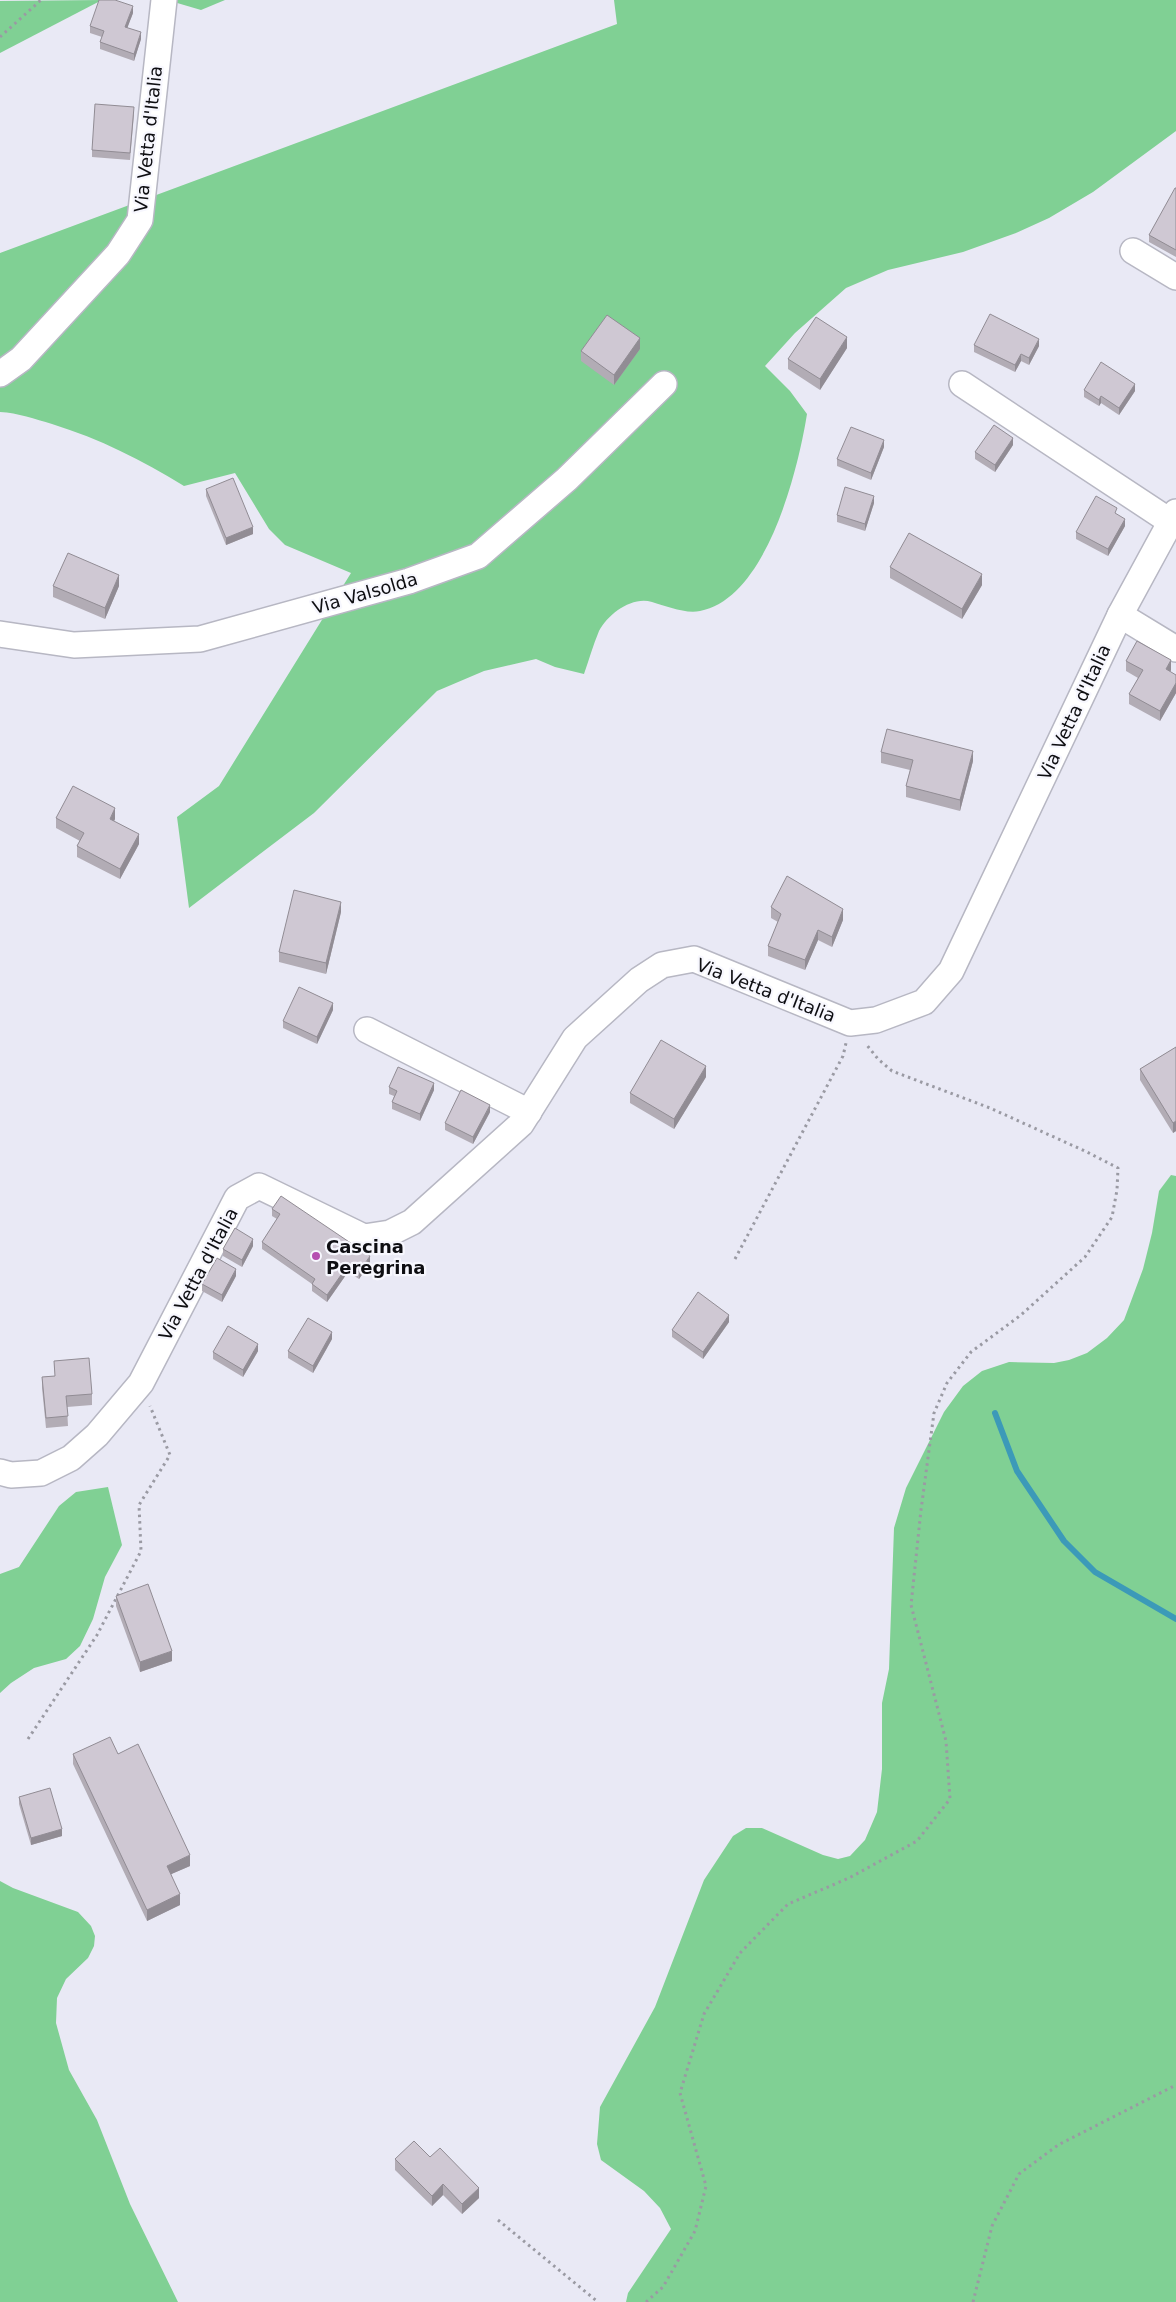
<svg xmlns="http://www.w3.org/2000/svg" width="1176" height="2302" font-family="'DejaVu Sans',sans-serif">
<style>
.green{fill:#80d094}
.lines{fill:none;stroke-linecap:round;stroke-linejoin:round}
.stream{stroke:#3c9ab8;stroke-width:6}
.minor-casing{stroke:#b7b7c3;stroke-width:28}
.path{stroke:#9a9aa3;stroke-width:3;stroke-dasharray:2.5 4;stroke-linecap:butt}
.minor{stroke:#fff;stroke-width:25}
.wall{fill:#b2acb5}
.shaded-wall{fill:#918c94}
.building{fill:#cfc8d3;stroke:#918c94}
.poi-dot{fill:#b64eb1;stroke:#f7f7fe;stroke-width:2}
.labels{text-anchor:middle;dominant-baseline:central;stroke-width:4.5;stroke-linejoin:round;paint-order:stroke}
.street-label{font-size:18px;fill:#0e0e12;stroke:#f7f7fe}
.poi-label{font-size:18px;font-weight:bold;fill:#0e0e12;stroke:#f7f7fe;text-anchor:start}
</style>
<rect width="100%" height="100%" fill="#e9e9f5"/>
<!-- green -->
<g class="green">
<polygon points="102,0 0,53 0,1"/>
<polygon points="167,0 225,0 201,10"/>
<path d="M614,0H1176V131L1093,192L1049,218L1016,233L963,252L888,270L846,288L795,333L765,366L790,391L807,414C798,470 767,598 700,611C685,614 666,606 652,602C632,596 608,614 599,631C593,645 589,660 584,674L555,667L536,659L484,671L437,691L314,813L189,908L177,817L219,786L351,573L285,545L269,529L235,473L184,486C142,460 100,439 52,424C35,419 18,413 0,412V253L617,24Z"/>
<polygon points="1171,1175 1176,1176 1176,2302 626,2302 628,2293 671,2229 660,2208 644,2191 601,2160 597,2144 600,2107 655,2007 704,1880 733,1836 746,1828 762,1828 823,1855 838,1859 850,1856 865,1840 877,1812 882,1769 882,1703 889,1669 894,1528 906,1488 944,1412 963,1386 982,1371 1009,1362 1054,1363 1069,1360 1087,1353 1107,1338 1124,1320 1143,1269 1152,1233 1159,1191"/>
<polygon points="108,1487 122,1545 105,1577 93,1619 80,1646 66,1659 34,1668 11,1683 0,1693 0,1574 19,1567 59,1506 76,1492"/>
<polygon points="0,1881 13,1888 78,1912 91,1926 95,1936 94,1946 88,1958 66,1979 57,1998 56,2023 69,2070 97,2120 130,2204 178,2302 0,2302"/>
</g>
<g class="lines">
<!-- stream -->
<polyline class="stream" points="995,1413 1017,1471 1064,1541 1095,1572 1176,1619"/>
<!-- minor casing -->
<g class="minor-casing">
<g id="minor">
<polyline points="1133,251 1176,277"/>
<polyline points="0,374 21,359 118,254 140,220 164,0"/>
<polyline points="962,384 1171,522"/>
<polyline points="1120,615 1176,649"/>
<polyline points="0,634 74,645 200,639 409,581 478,556 567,479 664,384"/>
<polyline points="367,1030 529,1112"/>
<polyline points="0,1472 11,1475 41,1473 71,1458 97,1435 141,1383 237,1198 259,1186 364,1237 390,1233 412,1222 521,1124 575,1038 639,980 662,965 694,959 850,1023 876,1020 924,1002 951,971 1120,615 1176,512"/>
</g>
</g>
<!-- path -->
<g class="path">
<polyline points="0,37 41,0"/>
<polyline points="735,1259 843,1056 846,1043"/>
<polyline points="28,1739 97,1635 141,1551 139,1505 170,1455 150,1406"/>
<polyline points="498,2220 598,2302"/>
<polyline points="646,2302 663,2287 695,2231 706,2186 680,2093 704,2014 740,1953 788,1904 849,1878 917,1841 950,1799 946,1741 911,1605 921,1510 934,1413 947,1383 971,1352 1021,1315 1085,1257 1112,1217 1117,1190 1118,1168 1087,1152 990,1108 892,1071 878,1059 866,1044"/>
<polyline points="973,2302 992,2226 1019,2174 1058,2145 1176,2085"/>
</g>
<!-- minor -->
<use href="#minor" class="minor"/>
</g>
<!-- wall -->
<g class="wall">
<polygon points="133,13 127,28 141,39 134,61 100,49 100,42 102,37 90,33 90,26"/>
<polygon points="134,114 130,160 92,157 92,150"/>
<polygon points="1176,188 1176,257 1149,242 1149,235"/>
<polygon points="974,345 1039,346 1029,365 1021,361 1015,372 974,352"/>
<polygon points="847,348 820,390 788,369 788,359"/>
<polygon points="640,349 614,385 581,361 581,351"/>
<polygon points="1084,390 1135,391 1119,415 1101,403 1099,406 1084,397"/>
<polygon points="1013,445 995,472 975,459 975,452"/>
<polygon points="884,447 871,480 837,466 837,459"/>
<polygon points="206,489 253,534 226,545 206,496"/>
<polygon points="874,503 865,531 837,522 837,515"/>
<polygon points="1117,514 1125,526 1108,556 1076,539 1076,532"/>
<polygon points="890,567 982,585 962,619 890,578"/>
<polygon points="53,586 119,586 105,619 53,597"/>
<polygon points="1126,661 1171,670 1170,672 1176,675 1176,693 1160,721 1129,704 1129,694 1138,678 1126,671"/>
<polygon points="881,752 973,761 960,811 906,797 906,786 910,770 881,763"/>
<polygon points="56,818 115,819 114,821 139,844 120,879 77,857 77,846 80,841 56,828"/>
<polygon points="771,907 843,920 832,947 818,940 805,970 768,956 768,946 778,922 771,918"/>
<polygon points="341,912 326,974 279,962 279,952"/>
<polygon points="333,1010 317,1044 283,1028 283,1021"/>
<polygon points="1176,1047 1176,1131 1173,1133 1140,1080 1140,1069"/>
<polygon points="706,1077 674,1129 630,1103 630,1093"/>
<polygon points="389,1087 434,1090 420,1121 392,1109 392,1102 394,1096 389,1094"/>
<polygon points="490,1112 473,1144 445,1130 445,1123"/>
<polygon points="272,1209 370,1263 359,1279 348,1272 327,1302 312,1291 312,1284 262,1249 262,1242 277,1219 272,1216"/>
<polygon points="253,1246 242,1267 223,1256 223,1249"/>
<polygon points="236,1276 222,1302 202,1291 202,1284"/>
<polygon points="729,1322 703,1359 672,1337 672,1330"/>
<polygon points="332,1339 313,1373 288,1358 288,1351"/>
<polygon points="258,1351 243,1377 213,1359 213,1352"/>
<polygon points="54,1361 92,1394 92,1405 67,1407 68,1426 46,1428 42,1388 42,1377 55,1376"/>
<polygon points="116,1596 172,1661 140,1672 116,1606"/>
<polygon points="73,1754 118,1754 190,1866 171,1874 180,1905 147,1921 73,1764"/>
<polygon points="19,1797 62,1836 31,1845 19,1804"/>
<polygon points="430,2157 479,2198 462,2214 443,2195 432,2206 395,2170 395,2159"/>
</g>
<!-- shaded-wall -->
<g class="shaded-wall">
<polygon points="133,6 133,13 125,34 125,27"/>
<polygon points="141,32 141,39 134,61 134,54"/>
<polygon points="847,337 847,348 820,390 820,379"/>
<polygon points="640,338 640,349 614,385 614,375"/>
<polygon points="1039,339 1039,346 1029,365 1029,358"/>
<polygon points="1021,354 1021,361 1015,372 1015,365"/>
<polygon points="1135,384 1135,391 1119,415 1119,408"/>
<polygon points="1101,396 1101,403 1099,406 1099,400"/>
<polygon points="1013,438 1013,445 995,472 995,465"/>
<polygon points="884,440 884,447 871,480 871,473"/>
<polygon points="874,496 874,503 865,531 865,524"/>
<polygon points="1125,519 1125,526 1108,556 1108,549"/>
<polygon points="253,527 253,534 226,545 226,538"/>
<polygon points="982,574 982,585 962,619 962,609"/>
<polygon points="119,575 119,586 105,619 105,608"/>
<polygon points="1171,660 1171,670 1166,680 1166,669"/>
<polygon points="1176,683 1176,693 1160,721 1160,711"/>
<polygon points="973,751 973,761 960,811 960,800"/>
<polygon points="115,808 115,819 110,829 110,819"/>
<polygon points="139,834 139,844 120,879 120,869"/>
<polygon points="341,902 341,912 326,974 326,963"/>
<polygon points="843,909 843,920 832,947 832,937"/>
<polygon points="818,930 818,940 805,970 805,960"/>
<polygon points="333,1003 333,1010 317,1044 317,1037"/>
<polygon points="706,1066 706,1077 674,1129 674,1119"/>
<polygon points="434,1083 434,1090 420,1121 420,1114"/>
<polygon points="490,1105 490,1112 473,1144 473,1137"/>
<polygon points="1176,1121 1176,1131 1173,1133 1173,1123"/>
<polygon points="253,1239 253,1246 242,1267 242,1260"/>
<polygon points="370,1256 370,1263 359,1279 359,1272"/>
<polygon points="348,1265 348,1272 327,1302 327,1295"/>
<polygon points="236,1269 236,1276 222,1302 222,1295"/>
<polygon points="729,1315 729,1322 703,1359 703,1352"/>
<polygon points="332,1332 332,1339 313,1373 313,1366"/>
<polygon points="258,1344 258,1351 243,1377 243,1370"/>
<polygon points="172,1651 172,1661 140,1672 140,1662"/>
<polygon points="62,1829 62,1836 31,1845 31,1838"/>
<polygon points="190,1855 190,1866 167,1876 167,1866"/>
<polygon points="180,1894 180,1905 147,1921 147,1910"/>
<polygon points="443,2184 443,2195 432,2206 432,2196"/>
<polygon points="479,2188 479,2198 462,2214 462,2204"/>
</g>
<!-- building -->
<g class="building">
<polygon points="99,0 115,0 133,6 125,27 141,32 134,54 100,42 104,31 90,26"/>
<polygon points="95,104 134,107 130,153 92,150"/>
<polygon points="1175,188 1176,188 1176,250 1149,235"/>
<polygon points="990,314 1039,339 1029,358 1021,354 1015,365 974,345"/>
<polygon points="607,315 640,338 614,375 581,351"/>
<polygon points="816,317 847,337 820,379 788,359"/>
<polygon points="1101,362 1135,384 1119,408 1101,396 1099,400 1084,390"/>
<polygon points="994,425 1013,438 995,465 975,452"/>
<polygon points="851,427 884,440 871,473 837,459"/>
<polygon points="233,478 253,527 226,538 206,489"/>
<polygon points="845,487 874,496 865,524 837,515"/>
<polygon points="1096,496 1117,508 1115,513 1125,519 1108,549 1076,532"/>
<polygon points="909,533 982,574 962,609 890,567"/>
<polygon points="68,553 119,575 105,608 53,586"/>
<polygon points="1137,641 1171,660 1166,669 1176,675 1176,683 1160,711 1129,694 1143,670 1126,661"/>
<polygon points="887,729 973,751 960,800 906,786 913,760 881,752"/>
<polygon points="73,786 115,808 110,819 139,834 120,869 77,846 84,833 56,818"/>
<polygon points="787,876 843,909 832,937 818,930 805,960 768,946 781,914 771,907"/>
<polygon points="294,890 341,902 326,963 279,952"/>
<polygon points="299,987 333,1003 317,1037 283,1021"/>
<polygon points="661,1040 706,1066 674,1119 630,1093"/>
<polygon points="1176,1047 1176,1121 1173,1123 1140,1069"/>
<polygon points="398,1067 434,1083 420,1114 392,1102 397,1091 389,1087"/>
<polygon points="461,1090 490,1105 473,1137 445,1123"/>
<polygon points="281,1196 370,1256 359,1272 348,1265 327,1295 312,1284 315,1279 262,1242 280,1214 272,1209"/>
<polygon points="235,1228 253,1239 242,1260 223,1249"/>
<polygon points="217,1258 236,1269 222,1295 202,1284"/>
<polygon points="698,1292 729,1315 703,1352 672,1330"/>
<polygon points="308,1318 332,1332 313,1366 288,1351"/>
<polygon points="228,1326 258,1344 243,1370 213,1352"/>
<polygon points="89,1358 92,1394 66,1396 68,1416 46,1418 42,1377 55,1376 54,1361"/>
<polygon points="148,1584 172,1651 140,1662 116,1596"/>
<polygon points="110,1737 118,1754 138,1744 190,1855 167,1866 180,1894 147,1910 73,1754"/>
<polygon points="50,1788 62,1829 31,1838 19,1797"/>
<polygon points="414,2141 430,2157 440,2148 479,2188 462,2204 443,2184 432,2196 395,2159"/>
</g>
<!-- markers -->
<circle class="poi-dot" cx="316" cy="1256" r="5"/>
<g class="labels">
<!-- street labels -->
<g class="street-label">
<text transform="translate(148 139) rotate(-84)">Via Vetta d'Italia</text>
<text transform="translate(365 593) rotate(-16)">Via Valsolda</text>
<text transform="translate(1074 712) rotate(-65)">Via Vetta d'Italia</text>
<text transform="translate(766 990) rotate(21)">Via Vetta d'Italia</text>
<text transform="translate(198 1274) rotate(-62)">Via Vetta d'Italia</text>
</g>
<!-- poi labels -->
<g class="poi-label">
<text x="326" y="1246">Cascina<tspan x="326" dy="21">Peregrina</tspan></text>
</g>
</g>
</svg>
